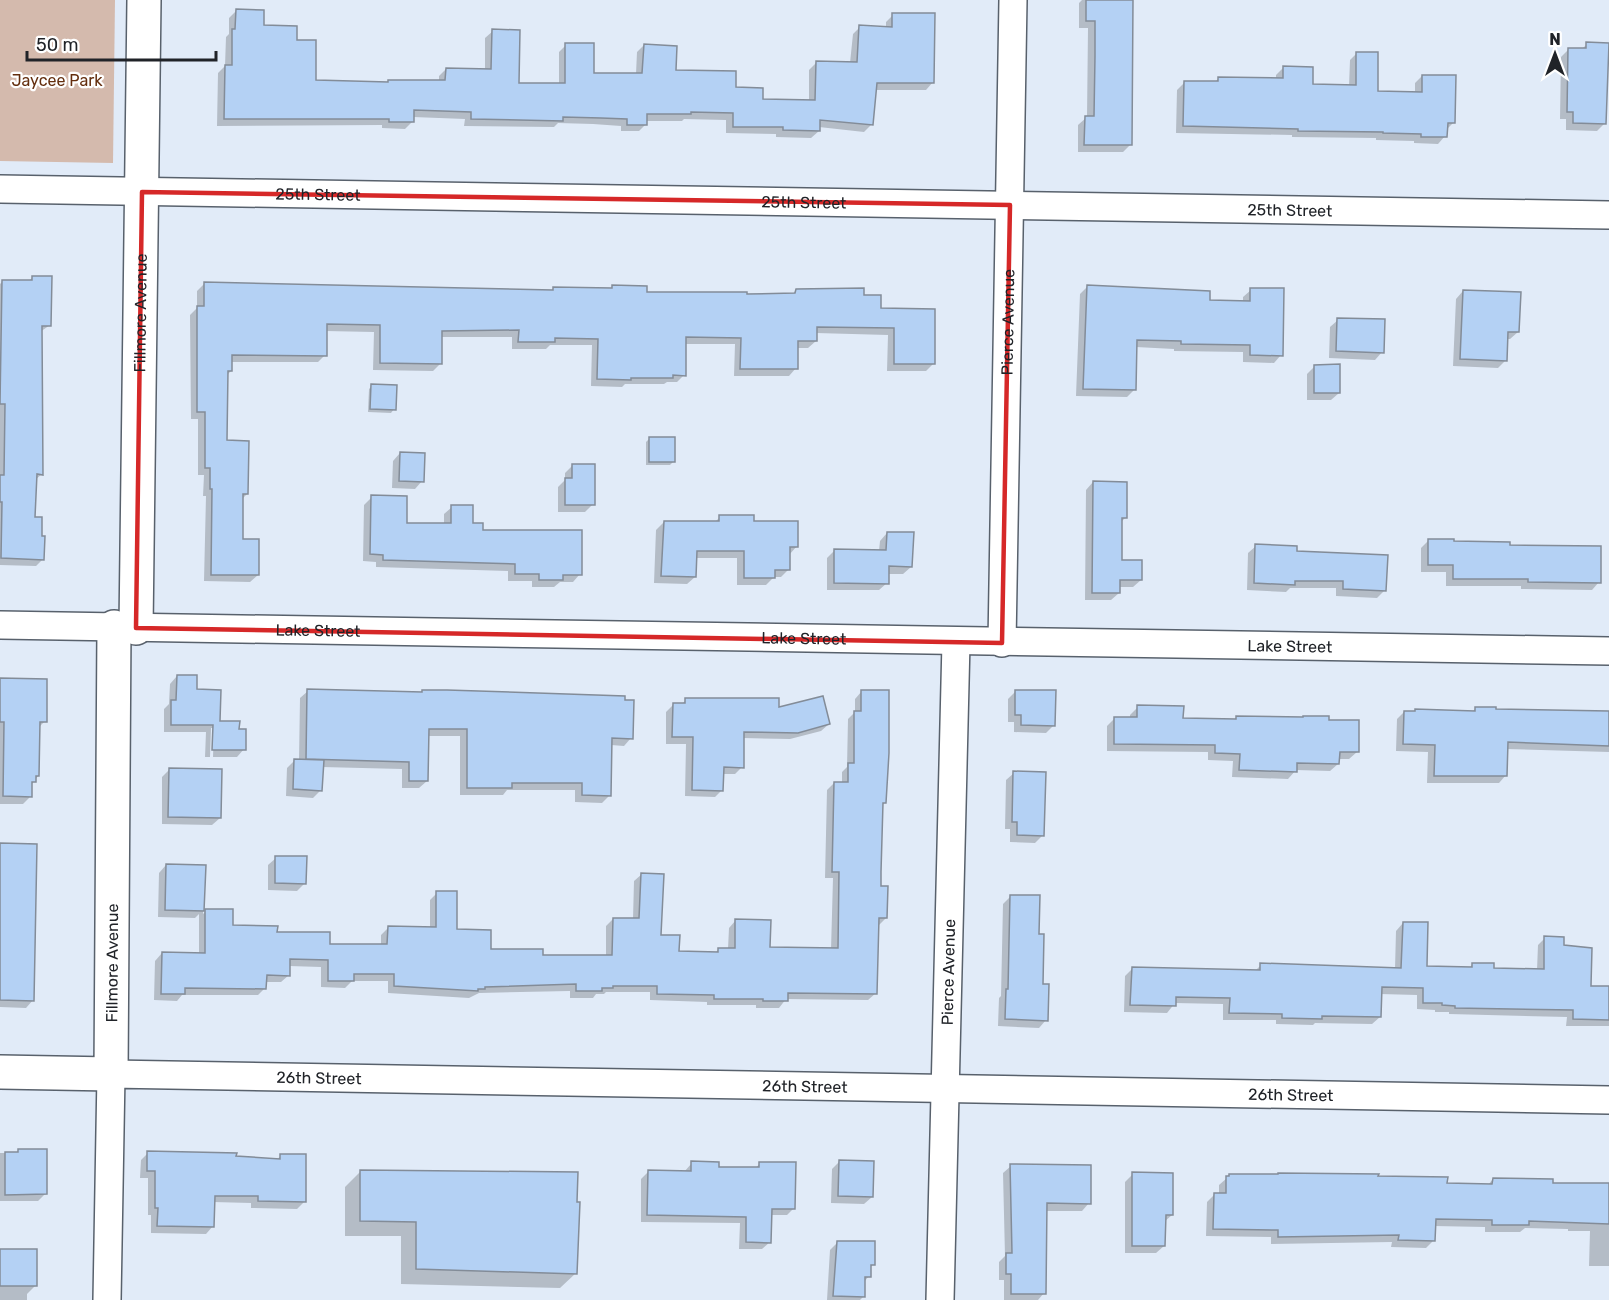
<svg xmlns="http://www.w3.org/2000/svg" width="1609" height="1300" font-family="Rubik,sans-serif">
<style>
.green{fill:#d4baad}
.shadow{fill:#0003}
.building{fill:#b4d1f4;stroke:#838c98;stroke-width:1.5}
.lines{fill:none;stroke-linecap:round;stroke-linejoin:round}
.minor-casing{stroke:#58616c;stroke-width:30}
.tertiary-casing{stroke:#58616c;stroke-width:36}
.minor{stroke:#fff;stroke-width:27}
.tertiary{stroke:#fff;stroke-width:33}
.marked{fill:none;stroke:#d62828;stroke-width:4.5;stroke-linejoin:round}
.labels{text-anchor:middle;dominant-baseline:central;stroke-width:4.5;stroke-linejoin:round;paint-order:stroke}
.park-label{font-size:16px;fill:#642e0e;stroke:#fff}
.street-label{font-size:16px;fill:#202328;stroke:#fff}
</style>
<rect width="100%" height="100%" fill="#e1ebf8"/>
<!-- green -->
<polygon class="green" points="0,0 115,0 113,163 0,161"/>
<!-- shadow -->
<g class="shadow">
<polygon points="1082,0 1133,0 1130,145 1123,152 1078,152 1078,125 1087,117 1088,28 1079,28 1079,3"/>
<polygon points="236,11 262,27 295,41 314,81 387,83 439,82 439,76 446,69 485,70 485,38 493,31 518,84 559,85 559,52 566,45 592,74 636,74 637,52 644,45 675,72 734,89 761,100 809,101 809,70 817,62 850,63 853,34 860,27 886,28 886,22 893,15 933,82 926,90 875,90 872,124 864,132 819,127 819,131 811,138 776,137 776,134 726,133 726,120 684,119 682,121 646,121 646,124 639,131 621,131 621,126 593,124 558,123 554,127 464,126 465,119 413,117 413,121 405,129 382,128 382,125 217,126 218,73 225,66 226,37 229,34 229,18"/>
<polygon points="1587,44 1605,123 1597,131 1566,130 1566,119 1560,119 1561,57 1569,49 1581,50"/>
<polygon points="1357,53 1376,92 1415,93 1415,83 1422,76 1453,123 1446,130 1445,136 1438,144 1414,143 1414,141 1376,140 1376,138 1292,137 1292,135 1176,133 1177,90 1184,83 1214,83 1219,78 1276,79 1276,75 1284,67 1312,86 1349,87 1350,60"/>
<polygon points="32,278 50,325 40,332 42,474 35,480 34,519 43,559 36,566 0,565 0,284 2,282 28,282"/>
<polygon points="204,284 551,291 554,289 610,289 613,287 645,293 745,295 792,295 796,290 863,297 879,310 933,364 926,371 887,371 888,335 816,333 816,341 808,348 797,348 796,368 789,376 734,376 735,344 684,344 684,375 677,382 667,382 664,384 625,384 622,387 591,386 592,345 550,345 546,349 512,349 512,337 441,337 440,364 433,371 373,370 374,332 325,331 325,355 318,362 231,362 231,371 227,375 226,442 247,494 242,499 241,541 258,575 250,582 204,581 206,496 203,496 204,475 198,475 198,419 191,419 190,315 197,308 197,291"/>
<polygon points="1087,287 1209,301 1243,302 1243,297 1251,290 1281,355 1274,363 1243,362 1243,352 1174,351 1174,349 1136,347 1134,390 1127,397 1076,396 1080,294"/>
<polygon points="1463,291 1518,332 1510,339 1506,339 1506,360 1498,368 1453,366 1456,299"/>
<polygon points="1338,320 1382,352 1375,360 1329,358 1330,327"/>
<polygon points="1315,366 1339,393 1331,400 1307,400 1307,374"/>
<polygon points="372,386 394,409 391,413 368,412 369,389"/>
<polygon points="650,438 674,461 670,465 646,465 646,442"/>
<polygon points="400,453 422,481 415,489 392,488 393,461"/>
<polygon points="572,466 593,504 585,512 558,512 558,487 565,480 565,473"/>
<polygon points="1093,482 1125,518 1120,523 1120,561 1141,580 1133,587 1119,587 1119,593 1111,600 1085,600 1086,490"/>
<polygon points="372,497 405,524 444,524 444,514 452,507 481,531 580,574 573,582 560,582 554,587 532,587 532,581 508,581 508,571 376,567 376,562 363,561 364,505"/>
<polygon points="720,517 797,546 789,555 789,569 781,577 774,577 766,585 737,585 737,558 695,558 695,577 687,584 654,583 656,530 664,522 714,523"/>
<polygon points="887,533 911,567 903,574 887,574 887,583 879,590 827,590 827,558 835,550 879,551 880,541"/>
<polygon points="1429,540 1508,546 1599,582 1592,590 1521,589 1521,586 1446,586 1446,572 1421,572 1421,548"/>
<polygon points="1256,546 1295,553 1385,590 1377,598 1336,596 1336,588 1290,588 1286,592 1247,590 1248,553"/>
<polygon points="177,676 195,691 219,722 238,730 244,749 237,757 213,757 214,728 211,728 210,757 205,757 206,732 164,732 164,709 169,704 170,684"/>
<polygon points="0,680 45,721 38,728 38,776 31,785 31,796 23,804 0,804"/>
<polygon points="308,691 420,693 422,691 631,738 624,746 611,745 610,795 602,803 575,802 575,790 507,790 503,795 460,795 460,736 427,736 427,781 419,788 402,788 402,769 322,767 321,790 313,798 286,796 287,768 294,761 299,761 300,698"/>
<polygon points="862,691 885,802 881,806 880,887 886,918 879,925 876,993 868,1000 786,999 779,1008 756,1008 756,1005 707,1005 707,1002 650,1000 650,992 606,992 604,994 596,994 593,998 570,998 570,991 479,993 469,998 388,993 388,981 352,981 345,988 321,987 321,967 289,966 289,975 281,982 265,982 265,988 258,995 182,995 177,1001 154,1000 155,961 162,953 199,954 199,914 195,918 158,917 159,873 166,865 204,866 203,914 206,911 231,926 328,945 381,946 381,935 388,928 430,929 430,900 437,893 456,931 490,950 541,956 606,957 606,926 613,919 633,919 634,881 642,874 659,936 678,952 715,953 719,949 728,949 729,928 736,920 768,949 831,950 833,878 825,878 827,790 834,783 842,783 842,772 847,767 848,719 855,712 855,699"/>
<polygon points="1016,691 1054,725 1046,733 1014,732 1014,722 1008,722 1008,699"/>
<polygon points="686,700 777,709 829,724 821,731 790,739 743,738 742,767 735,774 722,774 722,790 715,797 685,796 686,744 666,744 666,712 673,705 681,705"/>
<polygon points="1138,707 1182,720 1233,721 1237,717 1327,721 1357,752 1349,759 1338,759 1338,764 1330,771 1296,770 1288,779 1232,777 1233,761 1208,760 1208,752 1107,751 1107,726 1115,718 1130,718 1130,715"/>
<polygon points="1476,708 1495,711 1609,712 1609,752 1506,749 1506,775 1499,783 1427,783 1428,752 1396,751 1397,719 1404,712 1472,712"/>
<polygon points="170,769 220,818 212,825 162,824 162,777"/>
<polygon points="1014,773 1043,835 1035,843 1010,842 1010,829 1005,829 1006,780"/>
<polygon points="0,846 33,1000 26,1008 0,1007"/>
<polygon points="276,858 305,883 297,891 268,890 268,865"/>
<polygon points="1011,896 1037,936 1046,1020 1039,1028 998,1026 999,998 1001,996 1003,904"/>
<polygon points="1403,923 1426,968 1468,969 1473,964 1492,970 1537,970 1538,945 1545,938 1562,946 1589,987 1609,988 1609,1026 1566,1026 1567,1017 1449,1014 1449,1012 1435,1012 1435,1010 1417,1009 1417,995 1380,994 1380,1017 1372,1024 1315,1023 1313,1025 1276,1024 1276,1020 1223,1020 1223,1004 1175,1003 1167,1013 1124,1012 1125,976 1132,969 1255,971 1261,965 1395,969 1396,931"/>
<polygon points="19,1150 45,1194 38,1201 0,1201 0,1153 16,1153"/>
<polygon points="148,1153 276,1160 281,1156 304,1202 297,1209 251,1208 251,1203 213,1202 213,1226 206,1234 151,1233 151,1215 148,1215 148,1178 140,1178 141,1160"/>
<polygon points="839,1162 872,1197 864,1204 831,1203 832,1169"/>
<polygon points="692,1163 717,1169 755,1169 760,1163 794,1208 787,1215 770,1215 770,1242 762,1249 739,1249 740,1223 641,1222 641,1179 648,1172 684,1172"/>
<polygon points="1011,1166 1089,1203 1082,1211 1045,1211 1044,1293 1038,1300 1004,1300 1004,1280 999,1280 999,1262 1005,1256 1003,1173"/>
<polygon points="361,1171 576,1273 560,1288 401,1284 401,1236 345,1236 345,1187"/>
<polygon points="1133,1174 1172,1215 1164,1222 1164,1246 1156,1253 1125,1253 1125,1182"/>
<polygon points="1377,1177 1446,1185 1488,1185 1493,1179 1552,1184 1609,1186 1609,1266 1589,1266 1590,1231 1568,1231 1568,1229 1525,1228 1520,1232 1485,1232 1485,1227 1434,1226 1434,1240 1426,1248 1391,1247 1392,1242 1271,1244 1271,1237 1206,1236 1207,1202 1215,1194 1219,1194 1219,1185 1227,1178"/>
<polygon points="838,1242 873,1264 870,1268 869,1276 864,1282 864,1296 860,1300 827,1300 830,1250"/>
<polygon points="0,1251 35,1286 27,1294 27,1300 0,1300"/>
</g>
<!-- building -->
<g class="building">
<polygon points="1086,0 1133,0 1132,145 1084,145 1085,116 1094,116 1095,56 1095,21 1086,21"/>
<polygon points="236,9 264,10 264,25 297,26 297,40 316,40 316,80 388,82 388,80 445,80 446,68 491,69 492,29 520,30 519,83 565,83 565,43 594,43 594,73 642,73 644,44 677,46 676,70 736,71 736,87 763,88 763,99 815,100 816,61 857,62 859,25 892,27 892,13 935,13 934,83 877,83 873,125 820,120 820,131 783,130 783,127 733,127 733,113 691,112 691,114 647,114 647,125 627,125 627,119 601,118 563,117 563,121 471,119 471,112 414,110 414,122 389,122 389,119 224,119 225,65 232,65 232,29 235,29"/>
<polygon points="1586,42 1609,43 1606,124 1573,123 1573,112 1567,112 1568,48 1586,48"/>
<polygon points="1356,52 1378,52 1378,91 1422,92 1422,75 1456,75 1455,123 1448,123 1447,137 1421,137 1421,134 1383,133 1383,132 1298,131 1298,129 1183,126 1184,81 1218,81 1218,77 1283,78 1283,66 1313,67 1313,84 1356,85"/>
<polygon points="32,276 52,276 51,326 42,326 43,475 37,474 35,517 42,517 42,536 45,536 44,560 1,558 2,502 0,502 0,475 4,475 5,404 0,404 2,280 32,280"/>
<polygon points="204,282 553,290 553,287 612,288 612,285 647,286 647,292 747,292 747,294 795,293 796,289 864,288 864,295 881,295 881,308 935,309 935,364 894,364 894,328 817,327 817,341 798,341 798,369 740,369 741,338 686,337 686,376 673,375 673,378 631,378 631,380 597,379 598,339 555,338 555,342 518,342 519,330 442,331 442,364 380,363 380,325 327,324 327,356 232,355 232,371 228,371 227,440 249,441 248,494 243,494 243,539 259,539 259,575 211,575 212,489 210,489 210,468 205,468 205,412 197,412 197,306 204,306"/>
<polygon points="1087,285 1210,291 1210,300 1250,301 1250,288 1284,288 1283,356 1250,355 1250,345 1181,344 1181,341 1137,340 1136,390 1083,389"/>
<polygon points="1463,290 1521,292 1519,332 1508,332 1507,361 1460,359"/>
<polygon points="1337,318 1385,319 1384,353 1336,351"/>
<polygon points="1340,364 1340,393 1314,393 1314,365"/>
<polygon points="371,384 397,385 396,410 370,409"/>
<rect x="649" y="437" width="26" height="25"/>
<polygon points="400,452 425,453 424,482 399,481"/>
<polygon points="572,464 595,464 595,505 565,505 565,478 572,478"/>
<polygon points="1093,481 1127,482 1127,518 1122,518 1122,560 1142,560 1142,580 1120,580 1120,593 1092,593"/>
<polygon points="371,495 407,496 407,523 451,523 451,505 473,505 473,523 483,523 483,530 582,530 582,575 563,575 563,580 539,580 539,574 515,574 515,564 383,560 383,555 370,554"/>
<polygon points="719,515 754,515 754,521 798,521 798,547 790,547 790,570 775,570 775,578 744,578 744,551 697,551 696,577 661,576 664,521 719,521"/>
<polygon points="887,532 914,532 912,567 889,566 889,584 834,583 834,549 886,550"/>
<polygon points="1428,539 1454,539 1454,541 1510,542 1510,545 1601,546 1601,583 1528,582 1528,579 1453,579 1453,565 1428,565"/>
<polygon points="1255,544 1297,546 1297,551 1388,555 1386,591 1343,589 1343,581 1295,581 1295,585 1254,583"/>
<polygon points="177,675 197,675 197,689 221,690 220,721 240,721 239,729 246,729 246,750 212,750 213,725 171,725 171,700 176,700"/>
<polygon points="0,678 47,679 47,722 40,722 39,776 36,776 36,782 32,782 32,797 3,796 4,722 0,722"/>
<polygon points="307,689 422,692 422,690 447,690 625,696 625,700 634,700 633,739 612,738 611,796 582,795 582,783 512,783 512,788 467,788 467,729 429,729 428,781 409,781 409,762 306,759"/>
<polygon points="861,690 889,690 889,753 886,803 883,803 881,872 881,886 888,886 887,918 879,918 877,994 788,993 788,1001 763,1001 763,999 714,999 714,995 657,994 657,986 613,986 613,988 602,988 602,991 576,991 576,984 485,987 485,989 478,989 478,991 394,986 394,974 354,974 354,981 328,981 328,960 290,959 290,976 267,975 266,989 185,988 185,994 161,994 162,952 205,953 205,909 233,909 233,925 278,926 277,932 330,932 330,944 387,944 388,926 436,927 436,891 457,891 457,929 491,930 491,949 543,949 543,955 612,955 613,918 639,918 641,873 664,874 661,935 680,935 679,951 718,952 718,948 735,948 735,919 771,920 770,947 838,948 839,872 832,872 834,782 848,782 848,763 854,763 854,711 861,711"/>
<polygon points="1015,690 1056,690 1055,726 1021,725 1021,715 1015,715"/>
<polygon points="823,696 830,724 798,733 744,732 744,768 724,767 723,791 692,790 693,737 672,737 673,703 685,703 685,698 779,698 779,707"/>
<polygon points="1137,705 1184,706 1183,718 1236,719 1236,716 1303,717 1303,716 1329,716 1329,720 1359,720 1359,752 1340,752 1339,764 1297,763 1297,772 1239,770 1240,754 1215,753 1215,745 1114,744 1114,717 1137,717"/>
<polygon points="1475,707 1496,707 1496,709 1609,711 1609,746 1508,742 1507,776 1434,776 1435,745 1403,744 1404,711 1415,711 1415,709 1475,711"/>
<polygon points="294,759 324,760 322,791 293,789"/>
<polygon points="169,768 222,769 221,818 168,817"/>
<polygon points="1013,771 1046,772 1044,836 1017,835 1017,822 1012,822"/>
<polygon points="0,843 37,844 34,1001 0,1000"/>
<polygon points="275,856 307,856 306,884 275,883"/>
<polygon points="166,864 206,865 204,911 165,910"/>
<polygon points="1010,895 1040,895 1039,934 1044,934 1043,984 1049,984 1048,1021 1005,1019 1006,989 1008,989"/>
<polygon points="1403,922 1428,922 1427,966 1472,967 1472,963 1494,963 1494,968 1544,969 1544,936 1564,937 1564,945 1592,948 1591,986 1609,986 1609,1020 1573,1019 1573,1010 1455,1008 1455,1006 1442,1005 1442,1003 1423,1003 1423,988 1382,987 1381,1017 1322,1016 1322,1019 1282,1018 1282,1014 1229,1013 1230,998 1176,997 1176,1006 1130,1005 1132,967 1260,970 1260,963 1401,968"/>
<polygon points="18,1149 47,1149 47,1194 5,1195 5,1152 18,1152"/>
<polygon points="147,1151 237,1153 236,1156 280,1159 280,1154 306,1154 306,1202 258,1201 258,1196 215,1196 214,1227 157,1226 158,1208 155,1208 155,1171 147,1171"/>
<polygon points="839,1160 874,1161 873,1197 838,1196"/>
<polygon points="691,1161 719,1162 719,1167 759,1167 759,1162 796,1162 795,1209 772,1209 771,1243 746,1242 746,1217 647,1215 648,1170 691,1171"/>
<polygon points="1010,1164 1091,1165 1091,1204 1047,1203 1046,1294 1011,1294 1011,1274 1006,1274 1006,1253 1012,1253"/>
<polygon points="360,1170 578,1172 577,1202 580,1202 577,1274 416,1269 416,1222 360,1221"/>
<polygon points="1132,1172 1173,1173 1173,1215 1166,1215 1165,1246 1132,1246"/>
<polygon points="1278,1173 1379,1174 1378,1176 1448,1177 1447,1183 1492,1184 1493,1178 1553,1179 1553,1183 1609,1183 1609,1224 1529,1221 1529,1225 1492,1225 1492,1220 1436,1219 1435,1241 1398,1240 1399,1235 1278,1237 1278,1230 1213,1229 1214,1193 1226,1193 1226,1176 1229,1176 1229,1174 1278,1174"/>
<polygon points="837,1241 875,1241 875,1265 871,1265 871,1277 865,1277 865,1297 833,1296"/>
<rect x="0" y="1249" width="37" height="37"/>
</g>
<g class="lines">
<!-- minor casing -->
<g class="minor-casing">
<g id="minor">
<path id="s1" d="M0,189L1609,215"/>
<path id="s2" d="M0,625L1609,651"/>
<path id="s3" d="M1002,643L1013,0"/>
<path id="s4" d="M107,1300L111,1074L1609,1100"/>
<path id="s5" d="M940,1300L956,642"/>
</g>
</g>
<!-- tertiary casing -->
<g class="tertiary-casing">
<g id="tertiary">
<path id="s6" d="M136,628L144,0"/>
<path id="s7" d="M0,1072L111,1074L114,627"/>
</g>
</g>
<!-- minor -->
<use href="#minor" class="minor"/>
<!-- tertiary -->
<use href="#tertiary" class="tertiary"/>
</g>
<!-- marked area -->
<path class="marked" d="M142,192L1010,205L1002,643L136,628Z"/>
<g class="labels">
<!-- park labels -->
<g class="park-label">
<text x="57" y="80">Jaycee Park</text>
</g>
<!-- street labels -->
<g class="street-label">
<text stroke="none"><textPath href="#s1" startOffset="318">25th Street</textPath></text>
<text stroke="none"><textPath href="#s1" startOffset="804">25th Street</textPath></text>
<text stroke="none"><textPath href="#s1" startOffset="1290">25th Street</textPath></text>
<text stroke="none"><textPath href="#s6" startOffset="315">Fillmore Avenue</textPath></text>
<text stroke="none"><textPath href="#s3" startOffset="321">Pierce Avenue</textPath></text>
<text stroke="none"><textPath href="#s2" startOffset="318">Lake Street</textPath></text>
<text stroke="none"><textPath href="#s2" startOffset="804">Lake Street</textPath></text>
<text stroke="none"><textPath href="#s2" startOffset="1290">Lake Street</textPath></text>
<text stroke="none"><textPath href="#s7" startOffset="222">Fillmore Avenue</textPath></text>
<text stroke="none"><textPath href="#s5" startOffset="328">Pierce Avenue</textPath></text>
<text stroke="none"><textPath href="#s4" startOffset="434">26th Street</textPath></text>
<text stroke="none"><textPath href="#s4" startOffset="920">26th Street</textPath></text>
<text stroke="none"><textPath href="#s4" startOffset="1406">26th Street</textPath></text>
</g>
</g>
<!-- north arrow -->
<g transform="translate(1555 54)" stroke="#ffffff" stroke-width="4.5" paint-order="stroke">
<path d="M0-4.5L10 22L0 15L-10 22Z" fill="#202328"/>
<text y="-9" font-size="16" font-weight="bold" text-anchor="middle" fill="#202328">N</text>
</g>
<!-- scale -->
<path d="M27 51v9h189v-9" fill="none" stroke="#202328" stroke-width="3"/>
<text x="36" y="51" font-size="18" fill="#202328" stroke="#ffffff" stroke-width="4.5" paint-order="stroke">50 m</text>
</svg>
